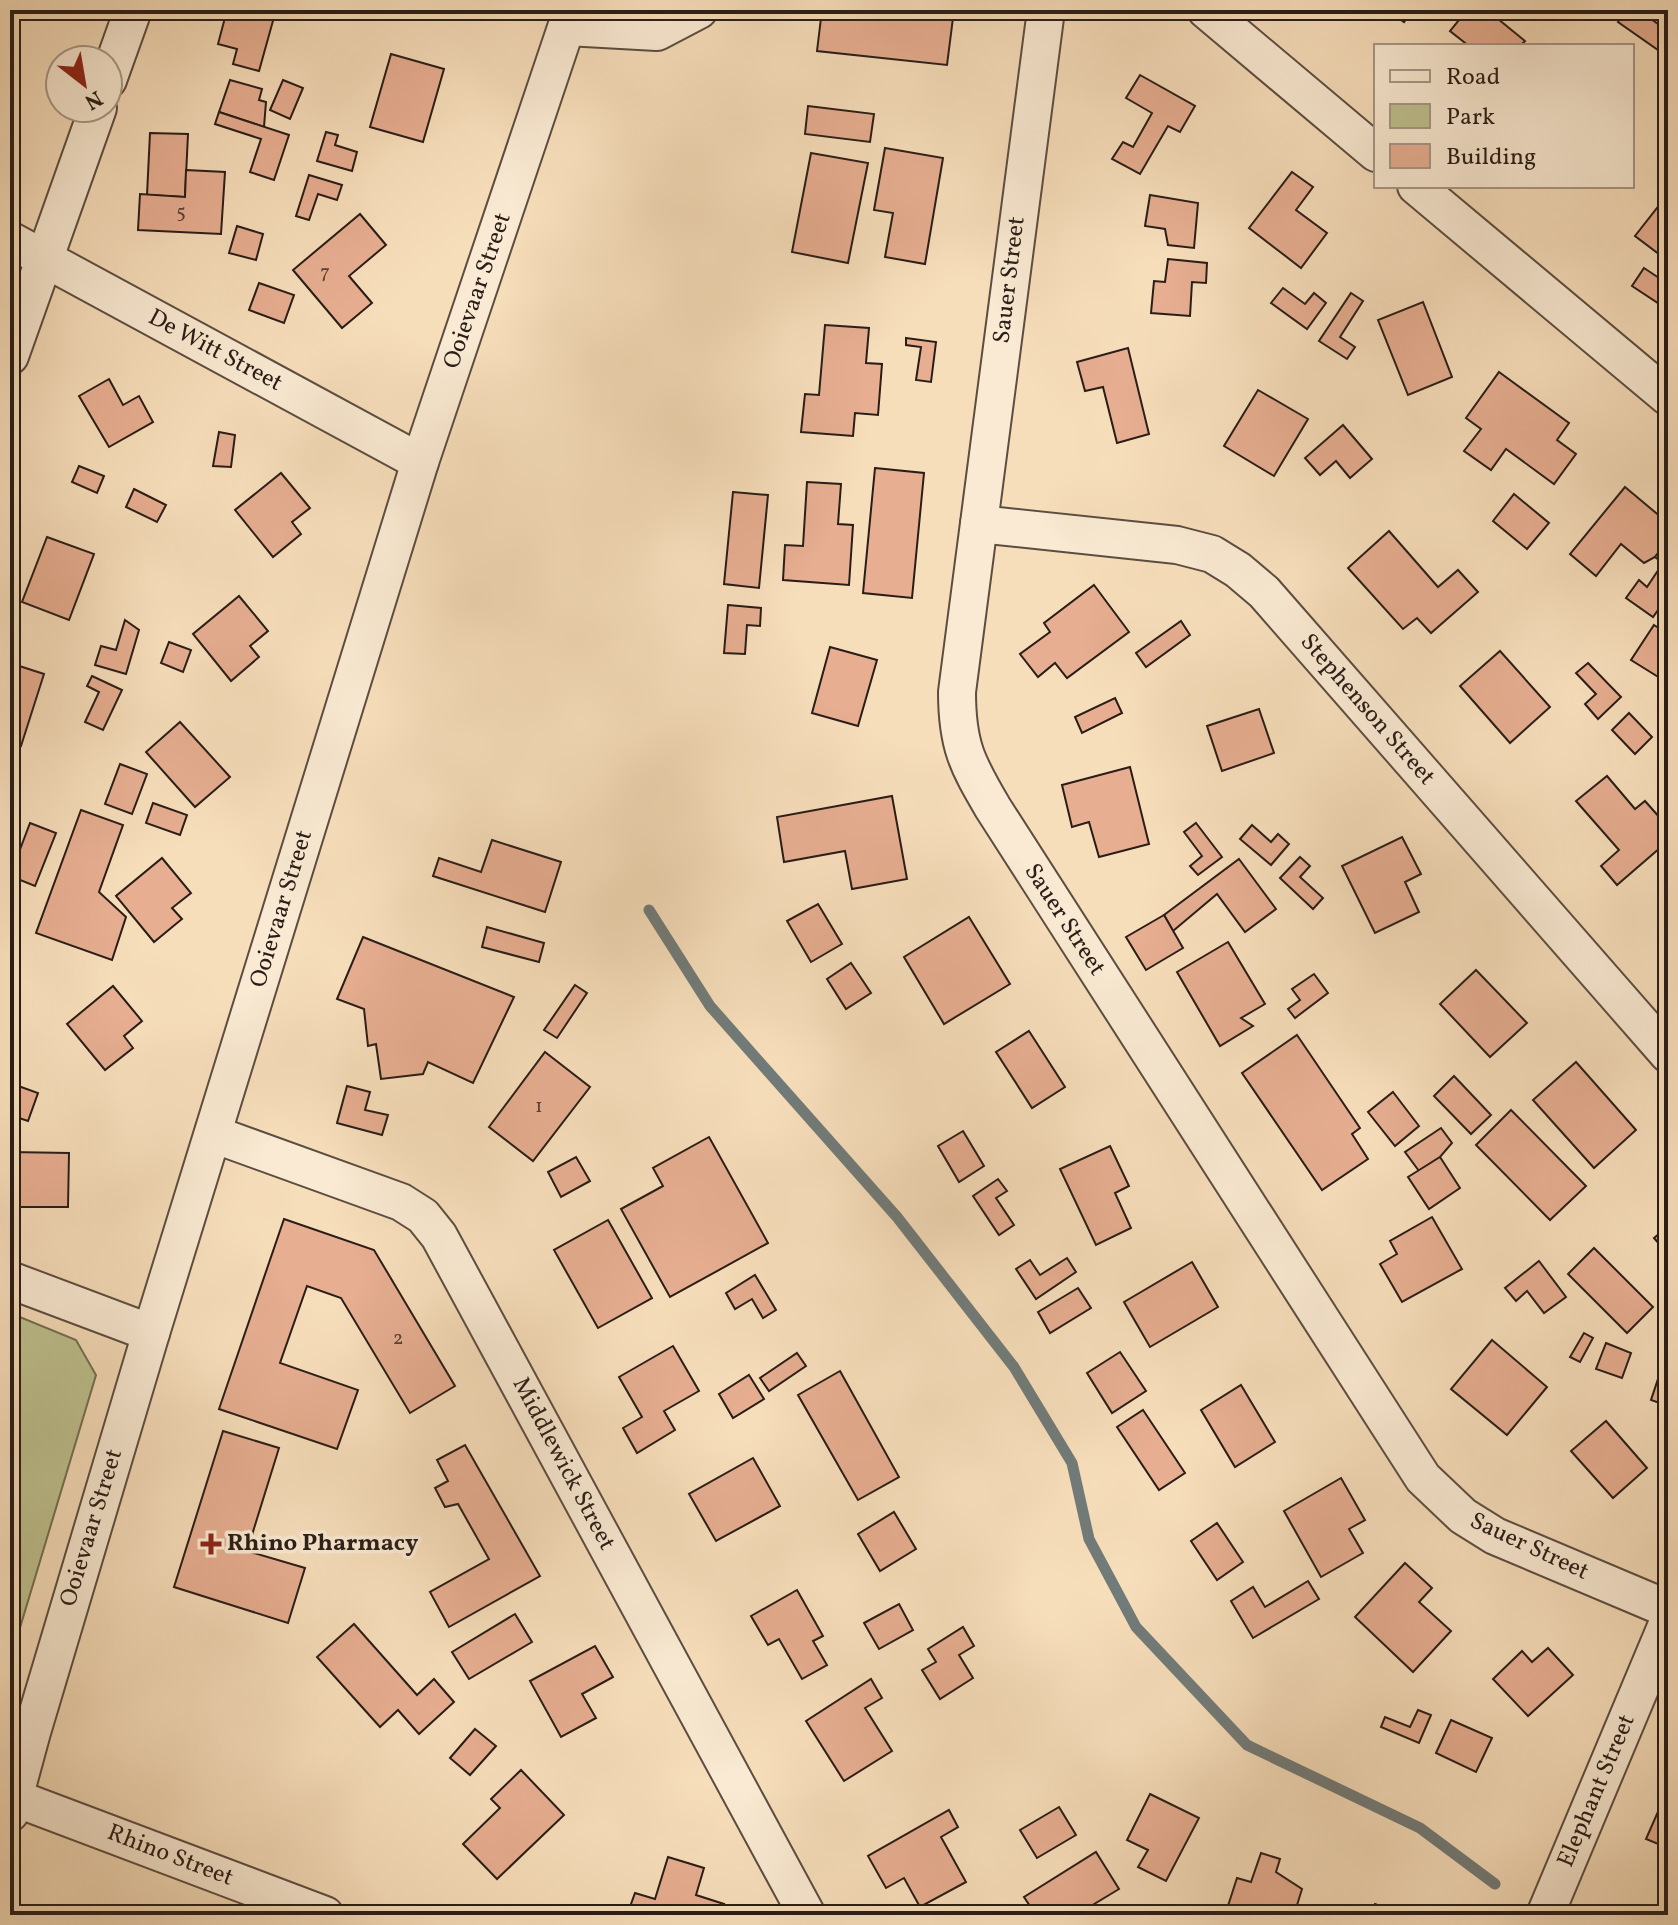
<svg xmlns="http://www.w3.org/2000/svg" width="1678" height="1925" font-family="Vollkorn,serif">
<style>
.green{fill:#bec18f;stroke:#746f53;stroke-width:2}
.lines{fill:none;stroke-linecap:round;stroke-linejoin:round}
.stream{stroke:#717b79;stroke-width:11}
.building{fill:#e7ae91;stroke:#291d17;stroke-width:2}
.minor-casing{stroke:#5c4d40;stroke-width:40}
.minor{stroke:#faead3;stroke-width:36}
.poi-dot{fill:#8f2418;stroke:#faead3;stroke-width:3}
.labels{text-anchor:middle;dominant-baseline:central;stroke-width:7;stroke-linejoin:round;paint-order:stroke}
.number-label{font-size:20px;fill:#584136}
.street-label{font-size:24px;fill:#291d17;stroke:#faead3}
.poi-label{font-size:24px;font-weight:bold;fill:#291d17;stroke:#faead3;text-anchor:start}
</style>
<rect width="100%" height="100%" fill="#f7debb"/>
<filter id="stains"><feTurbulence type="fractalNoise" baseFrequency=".0025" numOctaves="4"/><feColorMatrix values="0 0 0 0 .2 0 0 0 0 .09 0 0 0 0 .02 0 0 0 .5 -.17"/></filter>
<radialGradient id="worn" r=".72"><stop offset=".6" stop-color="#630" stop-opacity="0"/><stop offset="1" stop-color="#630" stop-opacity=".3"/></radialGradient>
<!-- green -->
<polygon class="green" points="10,1313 76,1340 96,1375 19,1631 10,1635"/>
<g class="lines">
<!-- stream -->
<polyline class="stream" points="649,910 710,1006 897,1217 1014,1367 1072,1463 1089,1539 1136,1627 1247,1745 1420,1828 1495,1884"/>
</g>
<!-- building -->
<g class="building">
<polygon points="227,10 276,10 259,71 233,64 237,49 218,44"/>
<polygon points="822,10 954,10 947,65 817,51"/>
<polygon points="1387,10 1413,10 1404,22"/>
<polygon points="1467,10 1487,10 1525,41 1520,46 1469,46 1450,31"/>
<polygon points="1627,10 1638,10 1668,31 1668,57 1618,22"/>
<polygon points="391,54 444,69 423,142 370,127"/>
<polygon points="1140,75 1195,106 1180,132 1168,126 1140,174 1112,159 1123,142 1133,147 1152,113 1126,98"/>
<polygon points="230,80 262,89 259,100 266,102 264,127 219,112"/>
<polygon points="283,80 303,88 290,119 270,110"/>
<polygon points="808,106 874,114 870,142 805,134"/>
<polygon points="219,112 289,135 274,180 250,172 261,139 215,124"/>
<polygon points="326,132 338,135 335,145 357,152 352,171 317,161"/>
<polygon points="150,133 188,134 185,197 147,195"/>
<polygon points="885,148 943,158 925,264 885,257 893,213 874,210"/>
<polygon points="811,153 868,163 848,263 792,252"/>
<polygon points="186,170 225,172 221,234 138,230 140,194 185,197"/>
<polygon points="1292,172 1313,187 1296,210 1327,233 1301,268 1249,228"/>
<polygon points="309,175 342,185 337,200 318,194 309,220 296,216"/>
<polygon points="1668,194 1668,261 1635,236"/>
<polygon points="1150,195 1198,203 1194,248 1168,245 1165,229 1145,226"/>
<polygon points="360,214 386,245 349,276 372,303 342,328 293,270"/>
<polygon points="237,226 263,234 256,260 229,253"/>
<polygon points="1168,259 1207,263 1206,283 1192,282 1190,316 1151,313 1154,281 1165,282"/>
<polygon points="1644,268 1668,284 1668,301 1664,307 1632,286"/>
<polygon points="259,283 294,295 284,323 249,310"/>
<polygon points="1283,288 1305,304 1314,293 1326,303 1307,329 1271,303"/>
<polygon points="1351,293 1363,301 1340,337 1355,347 1347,359 1319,341"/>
<polygon points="1423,302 1452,377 1408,395 1378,320"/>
<polygon points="825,325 869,328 866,363 882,364 878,415 855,413 853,436 801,432 805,394 819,395"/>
<polygon points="906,338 936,342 931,382 916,380 921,347 906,345"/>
<polygon points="1128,348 1149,434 1117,443 1103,387 1085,391 1077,362"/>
<polygon points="1499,372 1569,423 1557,440 1576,454 1554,484 1506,449 1491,470 1464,451 1481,429 1466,418"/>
<polygon points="109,379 123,405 139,396 153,422 109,447 79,396"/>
<polygon points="1258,390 1308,419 1274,476 1224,446"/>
<polygon points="1343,425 1372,459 1350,478 1336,461 1320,475 1305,458"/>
<polygon points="219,432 235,435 231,467 213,466"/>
<polygon points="79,466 104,476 97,493 72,482"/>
<polygon points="875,468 924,473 912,598 863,593"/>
<polygon points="281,473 310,508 292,522 301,534 273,557 235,510"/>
<polygon points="807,482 841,484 838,524 853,525 849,585 783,580 785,545 803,546"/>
<polygon points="1625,487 1668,523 1668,540 1655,557 1644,563 1621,544 1596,576 1570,554"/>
<polygon points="134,489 166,505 157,522 126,507"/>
<polygon points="733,492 768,495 759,588 724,584"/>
<polygon points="1514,494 1549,523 1527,549 1493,521"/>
<polygon points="1389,531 1438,587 1458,570 1478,592 1431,633 1417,618 1403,629 1348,568"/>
<polygon points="47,537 94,554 69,620 22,602"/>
<polygon points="1668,540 1668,567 1655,557"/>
<polygon points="1657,572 1668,580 1668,596 1653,617 1626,598 1639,580 1647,587"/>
<polygon points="1094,585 1129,632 1067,678 1055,663 1038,677 1020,654 1050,632 1044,623"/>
<polygon points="239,596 268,631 250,646 259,657 231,681 193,634"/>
<polygon points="728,605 761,608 760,626 747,625 745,654 724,653"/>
<polygon points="125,620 139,630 126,674 95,665 101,646 116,650"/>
<polygon points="1181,621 1190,635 1146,667 1136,653"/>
<polygon points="1654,625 1668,634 1668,645 1659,658 1668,663 1668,683 1631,660"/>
<polygon points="169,642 191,650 183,672 161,663"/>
<polygon points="830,647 877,660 858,726 812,713"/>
<polygon points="1500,651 1550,707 1510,743 1460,686"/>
<polygon points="10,663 44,674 21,746 10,742"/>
<polygon points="1588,663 1621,697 1598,719 1585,704 1596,694 1576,673"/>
<polygon points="92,676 122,690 103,730 85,722 99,692 87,686"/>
<polygon points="1115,698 1122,713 1082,733 1075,717"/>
<polygon points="1259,709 1274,753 1222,771 1207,726"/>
<polygon points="1629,713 1652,737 1635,754 1612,730"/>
<polygon points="180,722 230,777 195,807 146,752"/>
<polygon points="120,764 147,774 132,814 105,804"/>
<polygon points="1130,767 1149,844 1099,857 1089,822 1072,827 1062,785"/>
<polygon points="1607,776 1635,809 1645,801 1668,827 1668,841 1617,885 1601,866 1619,850 1576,801"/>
<polygon points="892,796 907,879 852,889 845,851 784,862 777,817"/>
<polygon points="153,803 187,815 180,835 146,823"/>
<polygon points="81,810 123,825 99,892 126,917 112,960 36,933"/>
<polygon points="30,823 56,833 35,886 10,876"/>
<polygon points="1196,823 1222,857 1198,875 1190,866 1202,856 1184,832"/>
<polygon points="1252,825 1271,842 1278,834 1289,844 1271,865 1240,839"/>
<polygon points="1402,837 1421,874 1405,882 1419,912 1375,933 1342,866"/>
<polygon points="492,840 561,862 545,912 433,876 439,858 481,872"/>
<polygon points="1300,857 1310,866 1300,877 1323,898 1313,909 1280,878"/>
<polygon points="162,858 191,893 172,908 182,919 154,942 116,896"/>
<polygon points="1239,859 1276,909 1245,932 1217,894 1173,931 1164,915"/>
<polygon points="818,904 842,944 811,962 787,921"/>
<polygon points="1164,915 1183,948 1146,970 1126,937"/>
<polygon points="969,917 1010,984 944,1024 904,957"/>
<polygon points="487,927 544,943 539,962 482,947"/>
<polygon points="363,937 514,997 473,1083 428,1062 423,1074 381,1079 376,1044 368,1046 364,1009 337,999"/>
<polygon points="1228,942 1265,1004 1241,1018 1253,1026 1220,1046 1177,972"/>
<polygon points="851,963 871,993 846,1009 827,979"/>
<polygon points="1476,970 1527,1023 1490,1057 1440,1004"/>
<polygon points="1314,974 1328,993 1295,1018 1288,1009 1300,1000 1292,989"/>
<polygon points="575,985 587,993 557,1038 544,1030"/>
<polygon points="113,986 142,1021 124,1036 133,1048 105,1070 67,1024"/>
<polygon points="1029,1031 1065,1087 1032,1108 996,1052"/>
<polygon points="1297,1035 1360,1128 1352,1134 1368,1159 1322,1190 1242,1073"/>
<polygon points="545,1052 590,1087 533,1161 489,1127"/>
<polygon points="1576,1062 1636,1130 1594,1168 1533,1100"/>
<polygon points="1454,1076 1491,1115 1471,1134 1434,1096"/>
<polygon points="10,1083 38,1093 28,1121 10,1115"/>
<polygon points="347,1086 370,1092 365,1110 388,1115 382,1135 337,1123"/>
<polygon points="1393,1092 1419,1126 1395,1146 1368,1112"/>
<polygon points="1511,1110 1586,1186 1550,1220 1476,1145"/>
<polygon points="1441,1128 1452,1143 1440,1157 1419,1171 1405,1152"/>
<polygon points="963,1131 984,1166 959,1182 938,1146"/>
<polygon points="709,1137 768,1243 670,1297 621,1209 663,1186 653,1168"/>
<polygon points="1110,1146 1129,1186 1115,1193 1131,1228 1096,1245 1060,1169"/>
<polygon points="10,1152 69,1153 68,1207 10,1207"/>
<polygon points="576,1157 590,1181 561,1197 548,1172"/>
<polygon points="1440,1157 1460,1188 1429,1209 1408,1177"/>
<polygon points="998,1179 1007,1191 996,1198 1014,1225 999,1235 973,1196"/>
<polygon points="1432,1217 1462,1269 1402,1302 1380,1264 1397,1254 1390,1241"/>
<polygon points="284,1219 374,1250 455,1386 410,1413 341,1298 307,1286 280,1363 358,1390 337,1449 219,1409"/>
<polygon points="608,1220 652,1298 598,1328 554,1250"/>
<polygon points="1668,1226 1668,1254 1654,1238"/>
<polygon points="1594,1248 1653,1307 1627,1333 1568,1274"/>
<polygon points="1067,1258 1076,1272 1036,1299 1016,1269 1030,1260 1040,1275"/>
<polygon points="1539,1261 1566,1297 1544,1313 1527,1291 1516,1301 1505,1288"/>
<polygon points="1192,1262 1218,1307 1150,1347 1124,1302"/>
<polygon points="755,1275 776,1310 763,1318 752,1299 735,1309 726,1293"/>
<polygon points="1078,1288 1091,1308 1050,1333 1038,1312"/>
<polygon points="1584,1333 1593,1338 1580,1362 1570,1357"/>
<polygon points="1492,1340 1547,1387 1507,1435 1451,1389"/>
<polygon points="1606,1343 1631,1353 1622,1378 1596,1369"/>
<polygon points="673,1346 699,1391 664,1411 675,1430 637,1453 623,1428 642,1417 619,1377"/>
<polygon points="1120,1352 1146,1391 1112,1413 1087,1373"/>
<polygon points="797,1353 806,1366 769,1391 760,1378"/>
<polygon points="1661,1370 1668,1372 1668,1406 1651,1400"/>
<polygon points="840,1371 899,1477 858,1500 798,1395"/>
<polygon points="749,1375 764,1399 733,1418 719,1394"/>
<polygon points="1241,1385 1275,1442 1235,1467 1201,1410"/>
<polygon points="1143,1410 1185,1473 1159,1490 1117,1427"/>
<polygon points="1606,1421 1647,1468 1613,1498 1571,1451"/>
<polygon points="223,1431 279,1448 247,1551 305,1568 288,1623 174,1587"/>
<polygon points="465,1445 540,1576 449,1627 430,1592 489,1559 458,1504 445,1507 435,1488 448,1481 437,1460"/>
<polygon points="753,1458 780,1506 716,1541 689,1494"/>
<polygon points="1341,1478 1365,1520 1349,1529 1363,1553 1321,1577 1284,1511"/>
<polygon points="894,1512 916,1549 880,1571 858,1534"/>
<polygon points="1217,1523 1243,1562 1217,1580 1191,1541"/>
<polygon points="1405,1563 1432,1588 1419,1602 1451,1631 1413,1672 1355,1617"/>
<polygon points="1308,1581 1319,1599 1253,1638 1231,1601 1253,1587 1265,1607"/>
<polygon points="797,1590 823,1636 813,1641 827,1665 802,1679 779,1639 768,1645 751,1616"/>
<polygon points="899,1604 913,1630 879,1649 864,1623"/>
<polygon points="515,1614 532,1642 469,1679 452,1652"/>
<polygon points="354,1624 417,1695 434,1679 454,1702 419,1734 398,1710 380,1727 317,1657"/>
<polygon points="963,1627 974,1646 959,1655 973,1678 940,1699 922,1670 936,1662 928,1649"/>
<polygon points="595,1646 613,1677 582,1694 596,1718 561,1737 530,1681"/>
<polygon points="1548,1648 1573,1675 1528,1716 1493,1679 1522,1651 1532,1662"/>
<polygon points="871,1679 882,1698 865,1708 892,1751 844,1781 806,1721"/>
<polygon points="1418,1710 1431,1715 1419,1743 1381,1727 1385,1717 1410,1727"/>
<polygon points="1451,1720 1492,1738 1476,1772 1436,1753"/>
<polygon points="475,1729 496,1746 470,1775 450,1758"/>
<polygon points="521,1770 564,1815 497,1879 463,1844 500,1808 491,1799"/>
<polygon points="1150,1794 1199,1818 1166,1881 1138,1867 1148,1850 1127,1840"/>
<polygon points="1664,1798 1668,1800 1668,1848 1646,1839"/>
<polygon points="1059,1807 1076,1835 1037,1858 1020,1830"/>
<polygon points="949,1810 958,1827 941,1837 966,1882 920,1907 904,1878 886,1888 868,1856"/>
<polygon points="1096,1852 1119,1889 1076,1915 1036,1915 1024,1897"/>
<polygon points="1261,1853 1280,1859 1276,1872 1302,1889 1294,1915 1235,1915 1226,1912 1237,1878 1251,1882"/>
<polygon points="668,1857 704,1868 696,1895 724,1904 720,1915 627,1915 635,1893 655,1899"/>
<polygon points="1375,1904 1401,1915 1370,1915"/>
</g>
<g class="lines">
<!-- minor casing -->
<g class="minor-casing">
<g id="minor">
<path d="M1046,10L957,692C957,745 967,764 993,808L1423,1478L1463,1516L1495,1536L1668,1609"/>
<polyline points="1206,10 1376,153"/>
<polyline points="567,27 657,32 699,10"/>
<polyline points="108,80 133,10"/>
<polyline points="1416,186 1668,397"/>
<polyline points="10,240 420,462"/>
<polyline points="10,356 98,108"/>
<polyline points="979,524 1177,545 1212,554 1238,570 1264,592 1668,1054"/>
<polyline points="213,1134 401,1202 423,1216 439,1236 807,1915"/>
<polyline points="10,1280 151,1333"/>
<polyline points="15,1798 325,1915"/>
<polyline points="10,1813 32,1732 151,1333 420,462 572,10"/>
<polyline points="1545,1915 1668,1622"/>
</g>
</g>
<!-- minor -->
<use href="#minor" class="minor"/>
</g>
<!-- markers -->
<path class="poi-dot" d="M207 1532h8v8h8v8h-8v8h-8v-8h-8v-8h8z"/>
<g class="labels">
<!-- number labels -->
<g class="number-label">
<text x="181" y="213">5</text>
<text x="325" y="273">7</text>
<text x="539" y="1107">1</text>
<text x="398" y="1339">2</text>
</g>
<!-- street labels -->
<g class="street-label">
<text transform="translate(1010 280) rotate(-83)">Sauer Street</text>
<text transform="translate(478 291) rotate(-71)">Ooievaar Street</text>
<text transform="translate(215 351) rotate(28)">De Witt Street</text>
<text transform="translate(1367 710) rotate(49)">Stephenson Street</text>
<text transform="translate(282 909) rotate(-73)">Ooievaar Street</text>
<text transform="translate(1064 920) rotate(57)">Sauer Street</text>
<text transform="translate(563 1464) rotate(62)">Middlewick Street</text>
<text transform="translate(92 1528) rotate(-73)">Ooievaar Street</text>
<text transform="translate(1529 1547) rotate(25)">Sauer Street</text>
<text transform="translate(1597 1791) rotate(-67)">Elephant Street</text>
<text transform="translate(170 1856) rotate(21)">Rhino Street</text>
</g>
<!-- poi labels -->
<g class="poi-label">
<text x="227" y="1544">Rhino Pharmacy</text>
</g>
</g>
<!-- margin -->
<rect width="1678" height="1925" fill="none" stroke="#f7debb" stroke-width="40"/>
<rect x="12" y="12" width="1654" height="1901" fill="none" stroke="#291d17" stroke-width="4"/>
<rect x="20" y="20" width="1638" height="1885" fill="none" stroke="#291d17" stroke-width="2"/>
<!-- legend -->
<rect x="1374" y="44" width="260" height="144" fill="#faead3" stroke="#a69888" stroke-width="2"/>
<rect x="1390" y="70" width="40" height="12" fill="#faead3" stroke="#a69888" stroke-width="2"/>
<text x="1446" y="84" font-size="24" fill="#291d17">Road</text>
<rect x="1390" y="104" width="40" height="24" fill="#bec18f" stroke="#a69888" stroke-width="2"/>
<text x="1446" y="124" font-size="24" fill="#291d17">Park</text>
<rect x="1390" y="144" width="40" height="24" fill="#e7ae91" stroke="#a69888" stroke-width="2"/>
<text x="1446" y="164" font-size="24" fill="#291d17">Building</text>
<!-- north arrow -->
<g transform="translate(84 84) rotate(149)"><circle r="38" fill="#faead3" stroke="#a69888" stroke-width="2"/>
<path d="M0-6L14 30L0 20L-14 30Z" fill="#8f2418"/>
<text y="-12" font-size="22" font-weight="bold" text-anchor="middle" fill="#291d17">N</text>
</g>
<rect width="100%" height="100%" filter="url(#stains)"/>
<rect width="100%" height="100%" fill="url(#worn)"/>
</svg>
